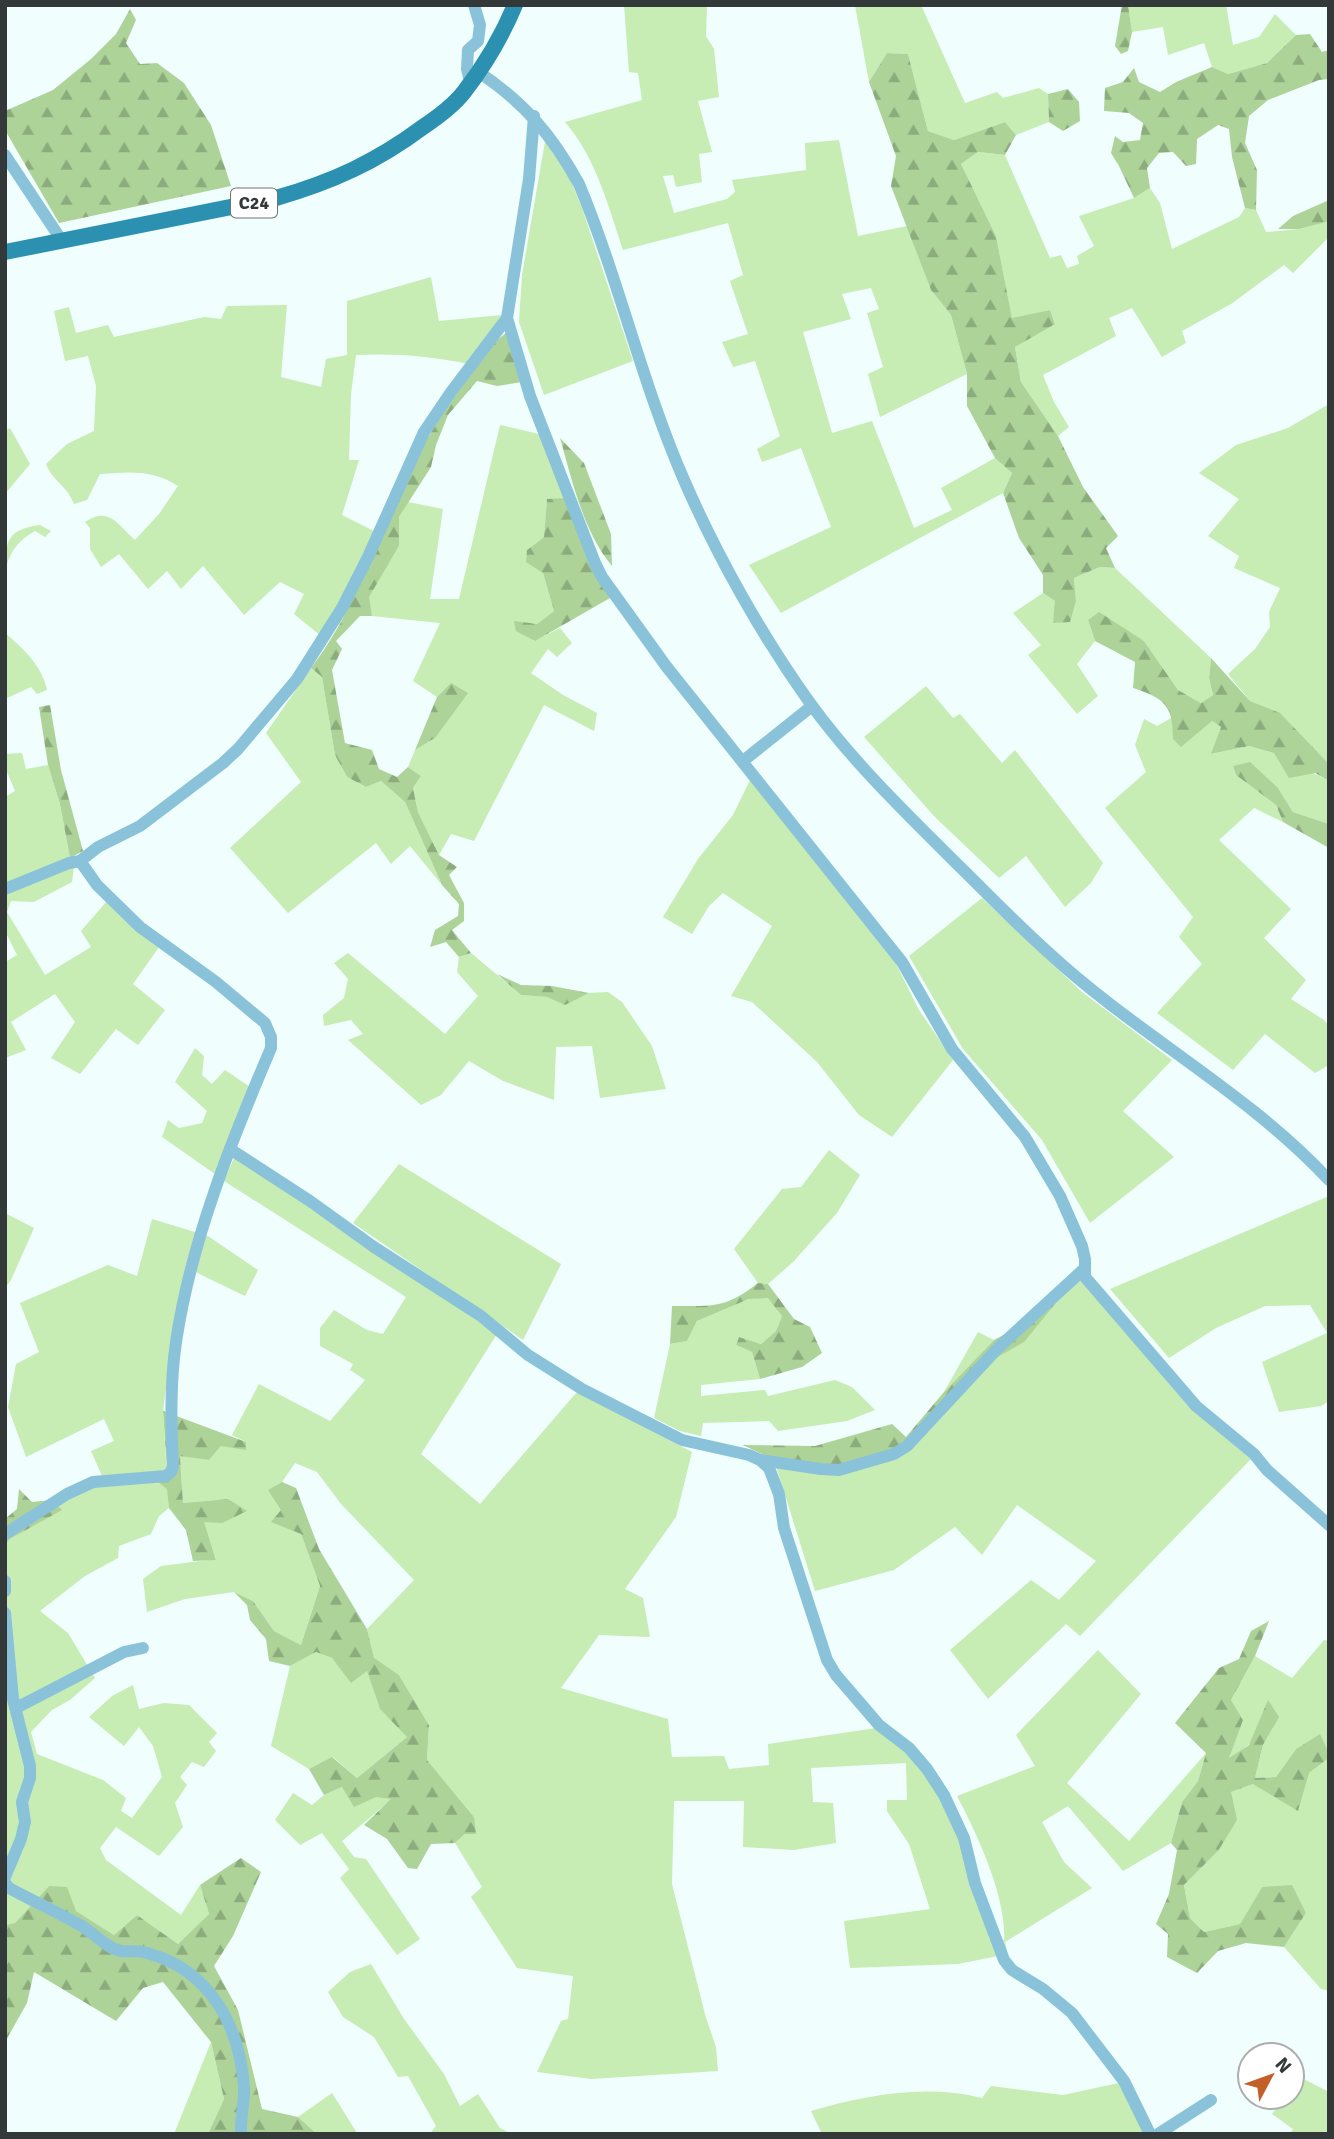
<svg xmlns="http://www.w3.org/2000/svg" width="1334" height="2139" font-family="Signika,sans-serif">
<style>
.green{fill:#c7ecb4}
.forest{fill:url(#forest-firs)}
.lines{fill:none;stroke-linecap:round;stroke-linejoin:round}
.minor{stroke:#8ac3d9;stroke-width:12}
.major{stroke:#2c90b0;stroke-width:16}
.labels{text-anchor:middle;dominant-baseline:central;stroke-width:5;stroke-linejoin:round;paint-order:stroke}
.shield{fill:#fff;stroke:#707474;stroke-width:2}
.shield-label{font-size:18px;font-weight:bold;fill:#333838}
</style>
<defs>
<pattern id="forest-firs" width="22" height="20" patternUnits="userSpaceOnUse" patternTransform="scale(1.75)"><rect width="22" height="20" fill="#add399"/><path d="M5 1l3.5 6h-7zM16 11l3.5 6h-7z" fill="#8dac7e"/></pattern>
</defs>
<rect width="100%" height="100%" fill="#f0fefd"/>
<!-- green -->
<g class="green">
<path d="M624,5H707L706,36L714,49L719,97L698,101L712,152L699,154L702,182L676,187L673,175L663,176L674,213L727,199L735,192L732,180L806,170L805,143L839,140L858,236L907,226L931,290L951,315L967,374L880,417L868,374L883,367L867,313L879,309L871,288L842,294L851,319L803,332L832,433L872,421L914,528L952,510L941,488L995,458L1012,473L1003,493L781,613L749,565L831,527L801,448L762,462L757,449L780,436L755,361L733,367L722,342L748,334L730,281L743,275L728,223L623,250C608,205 596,158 565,122L642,100L638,73L629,72Z"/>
<polygon points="855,5 921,5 965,103 997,92 1003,98 1039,88 1048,94 1049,122 1016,135 1005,122 954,140 928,131 908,54 887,53 869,82"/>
<polygon points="1128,5 1226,5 1233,45 1259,37 1275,14 1296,35 1267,63 1228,74 1212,67 1204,43 1168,55 1163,27 1132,32"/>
<polygon points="546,136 563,162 582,208 633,361 544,395 519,322 522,275"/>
<polygon points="978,152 1005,155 1050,258 1061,255 1067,268 1079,264 1077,256 1094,246 1079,216 1134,198 1150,188 1160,203 1172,249 1239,217 1245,208 1256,210 1266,232 1299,229 1325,220 1329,221 1329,237 1293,273 1284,265 1231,304 1182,331 1186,343 1162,357 1132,308 1109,318 1116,336 1043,375 1054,402 1069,427 1058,436 1021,382 1015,347 1055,323 1050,310 1012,319 996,236 961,164"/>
<path d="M431,277L439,321L502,315L469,364C431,356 395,353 356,355L351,394L349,460H359L342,515L376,532L321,636L294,614L304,594L280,582L244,615L203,566L181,589L167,571L148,589L119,554L101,567L90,549V528L85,522C109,506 117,524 135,540L159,514L178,486C151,469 131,472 100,474L87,500L74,504C66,484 53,482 46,464L67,444L94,431L96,386L88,356L65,361L54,311L69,307L76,333L108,325L114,337L204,317L221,319L227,306L287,305L281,377L321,387L326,359L347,355V301Z"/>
<polygon points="1329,404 1329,764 1280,714 1250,701 1228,674 1255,649 1270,627 1269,612 1280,588 1234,568 1239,556 1208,536 1239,499 1199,473 1236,445 1288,428"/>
<polygon points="500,425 543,435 566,498 547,500 544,537 527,550 543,573 554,611 537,624 514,622 534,641 560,628 572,643 557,657 548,649 531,673 563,695 597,713 594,731 544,705 474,841 451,834 439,855 418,812 413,788 421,776 408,767 415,750 435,738 451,684 437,697 413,681 440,623 372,616 368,597 399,546 399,517 408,502 443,509 430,599 459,599"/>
<polygon points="10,428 30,464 5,494 5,431"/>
<path d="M40,525L51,531L45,537L35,531C17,541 11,551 5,570C5,541 8,529 40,525Z"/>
<polygon points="1100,567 1115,568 1211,658 1209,678 1213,695 1201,703 1178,690 1144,641 1088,620 1095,641 1077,664 1098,696 1077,714 1028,655 1041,645 1013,613 1043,593 1055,601 1076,601 1074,578"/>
<path d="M5,633C24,649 42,666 47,690L37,694L31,687L5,699Z"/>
<polygon points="311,668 322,677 335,755 347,777 366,787 381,781 405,802 442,885 410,846 391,864 376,843 288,913 230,848 301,782 266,733"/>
<polygon points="926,686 953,718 960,714 1002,763 1015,750 1103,863 1091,883 1065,907 1026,856 999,878 934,816 864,737"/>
<polygon points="1173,717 1173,739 1212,721 1221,727 1212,754 1249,746 1274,753 1329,781 1329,824 1293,812 1278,788 1233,766 1236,775 1276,805 1283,822 1254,808 1219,840 1291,909 1264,938 1306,980 1291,999 1324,1020 1329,1026 1329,1065 1315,1073 1265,1034 1233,1070 1157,1013 1202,964 1179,937 1193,917 1105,808 1146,772 1135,745 1144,719 1157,726"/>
<polygon points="22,753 26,769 48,765 60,804 70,858 5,884 5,797 15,791 5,767 5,754"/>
<polygon points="750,780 896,964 919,1010 953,1060 892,1137 859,1115 817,1062 752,1002 731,996 772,926 723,893 709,906 692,934 663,917 698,859 733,815"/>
<polygon points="74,867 72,882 34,902 11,901 7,912 45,975 91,947 81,931 107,901 159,947 133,984 165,1010 138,1045 116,1029 80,1074 51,1058 75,1022 55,994 11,1022 26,1050 5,1058 5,962 17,955 5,931 5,892"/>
<polygon points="982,898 1082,992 1172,1060 1123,1111 1174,1157 1090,1223 1042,1140 963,1049 909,956"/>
<polygon points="348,953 445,1034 478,996 457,972 459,957 471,953 521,995 547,997 565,1004 589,993 608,992 622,1002 652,1046 666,1089 600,1098 592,1046 556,1047 554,1100 503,1081 469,1061 441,1095 421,1105 348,1040 363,1034 351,1020 324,1026 323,1015 344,998 348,979 334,963"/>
<polygon points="195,1048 204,1056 202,1075 212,1084 225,1070 250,1087 215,1174 162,1137 168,1120 179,1128 202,1123 207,1111 175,1082"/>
<polygon points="829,1150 860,1175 837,1213 793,1262 768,1284 758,1283 734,1249 782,1189 801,1187"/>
<path d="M235,1156L497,1334L421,1454L480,1504L577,1392L692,1452L676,1517L625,1589L643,1598L650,1637L599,1635L561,1688L668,1719L672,1757L724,1756L729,1769L769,1765L768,1744L876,1728L904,1746L952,1815L979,1909L1004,1941C1007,1897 977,1834 957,1796L1035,1766L1016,1735L1098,1650L1141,1694L1067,1783L1129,1841L1206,1753L1198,1781L1182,1802L1171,1843L1123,1871L1068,1806L1042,1822L1064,1862L1092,1888L1005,1942L1008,1954L958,1964L850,1968L844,1921L930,1909L909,1844L887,1811V1800H907L906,1763L811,1768L813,1802L833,1803L836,1843L794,1850L743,1847L744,1801H674L672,1884L706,2018L716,2047L718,2071L591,2079L537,2072L561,2021L568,2019L573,1976L517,1968L471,1897L482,1887L455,1843L465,1834L474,1817L427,1760L429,1725L399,1675L374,1659L367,1629L414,1580L341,1504L317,1472L295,1463L282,1482L269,1490L301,1534L320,1586L301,1645L274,1631L253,1601L234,1592L185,1599L147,1612L143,1579L161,1566L216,1559L203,1522L228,1499L183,1503L180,1455L209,1460L221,1446L246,1442L232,1435L259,1384L330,1421L365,1380L350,1370L353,1364L320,1346V1328L334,1310L367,1330L383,1334L406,1297L224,1181Z"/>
<polygon points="399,1164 561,1264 523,1340 353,1223"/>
<polygon points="1329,1196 1329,1401 1321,1406 1279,1412 1262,1362 1327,1333 1310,1305 1265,1306 1216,1328 1169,1358 1110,1289"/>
<polygon points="5,1213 34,1228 11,1280 5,1288"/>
<polygon points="152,1219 208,1236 258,1270 245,1296 187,1268 175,1320 163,1411 169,1508 159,1516 151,1534 119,1546 118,1558 85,1576 40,1611 68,1633 95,1678 70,1700 52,1710 31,1732 37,1754 103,1780 126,1798 121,1811 132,1818 162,1777 153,1746 139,1727 124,1746 89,1717 112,1696 133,1685 139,1709 164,1703 189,1705 217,1733 209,1742 216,1751 204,1767 192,1762 180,1777 187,1785 175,1803 183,1827 159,1856 116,1827 100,1848 106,1860 181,1915 200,1885 209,1914 178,1944 137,1915 114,1935 76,1911 49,1886 15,1923 5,1925 5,1808 7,1804 5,1803 5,1544 10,1539 61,1510 52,1500 102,1476 91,1451 114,1441 104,1419 26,1457 8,1407 16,1364 39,1352 20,1303 108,1265 137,1276"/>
<polygon points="1078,1276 1187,1405 1251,1459 1080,1636 1066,1624 988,1699 950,1650 1031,1580 1059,1600 1096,1561 1017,1505 982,1555 955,1527 894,1570 815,1591 776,1466 911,1450 994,1359"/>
<polygon points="768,1297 782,1316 776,1331 761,1344 739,1337 736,1345 752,1352 760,1379 701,1385 701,1396 765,1390 768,1396 835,1380 852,1387 875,1410 847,1421 778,1431 769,1421 703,1423 701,1436 680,1431 654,1418 670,1344 687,1341 697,1321 749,1299"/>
<polygon points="978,1332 994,1340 944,1392"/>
<polygon points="1324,1640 1329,1641 1329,1753 1320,1735 1296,1749 1276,1777 1255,1778 1263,1745 1279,1717 1248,1745 1228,1760 1242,1720 1231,1700 1255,1656 1292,1678"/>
<polygon points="316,1652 332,1658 351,1682 367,1670 380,1709 408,1736 357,1778 333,1757 309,1769 271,1746 290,1666"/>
<polygon points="1329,1758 1329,1991 1321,1989 1284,1947 1306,1913 1262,1887 1240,1924 1204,1932 1190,1918 1184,1885 1218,1851 1231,1792 1253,1784 1309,1773"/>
<polygon points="342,1787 392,1799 342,1841 354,1857 366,1859 420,1939 397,1955 340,1878 349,1869 322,1833 300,1845 275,1820 293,1793 312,1805 324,1795"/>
<polygon points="371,1964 404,2019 444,2074 460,2106 478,2094 500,2128 511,2134 430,2134 436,2126 408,2076 398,2077 374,2037 343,2017 328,1992 350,1972"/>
<polygon points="211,2042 224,2099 208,2134 174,2134"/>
<polygon points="1298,2076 1329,2092 1329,2134 1290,2134 1293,2129 1272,2114 1284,2097 1292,2097 1292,2085"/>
<path d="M1128,2081L1151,2134H822L811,2111C866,2095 926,2084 982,2098L991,2086L1063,2095Z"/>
<polygon points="332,2093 357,2133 357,2134 317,2134 298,2117"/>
</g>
<!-- forest -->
<g class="forest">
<polygon points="1122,5 1128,5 1132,32 1128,51 1121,54 1115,46"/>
<polygon points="130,9 136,20 126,43 140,64 157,63 184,83 211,125 231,186 59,223 5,130 5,111 53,90 91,59 116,34"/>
<polygon points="1310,34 1322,52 1329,50 1329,79 1319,80 1268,100 1249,116 1245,143 1257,170 1256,210 1245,208 1232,157 1229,129 1218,125 1197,139 1196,164 1186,166 1173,152 1159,153 1147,168 1150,188 1134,198 1119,166 1111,153 1115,136 1123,142 1140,140 1143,123 1129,113 1104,111 1105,88 1123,82 1134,68 1139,82 1160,92 1176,82 1212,67 1228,74 1267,63 1296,35"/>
<polygon points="887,53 908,54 928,131 954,140 1005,122 1016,135 1005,155 978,152 961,164 996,236 1012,318 1050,310 1055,324 1015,347 1021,382 1058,436 1083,487 1118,536 1106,548 1115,568 1100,567 1074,578 1076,601 1070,622 1053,623 1055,601 1043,593 1043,575 1019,538 1003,493 1012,473 995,458 967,406 967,374 951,315 931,290 891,186 896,156 869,82"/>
<polygon points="1068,89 1079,102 1080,121 1063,131 1049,122 1048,94"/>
<polygon points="1329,200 1329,221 1299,229 1278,229 1293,216"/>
<path d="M507,332L522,382L497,386L477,381L448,415L436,445L431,467L399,517V546L369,597L372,616H360L336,641L342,649L332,670L345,743L372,750L379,769L397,777L408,767L421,776L413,788L418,812L439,855L457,867L449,875L464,903V921L452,930L471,953L459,957L446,942L430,947L435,930L458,916L459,904L442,885L405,802L381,781L366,787L347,777L335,755L322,677L311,668C356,609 376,542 407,476C430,427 464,384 496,341Z"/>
<path d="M560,438L584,463L611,534L612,566C583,531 572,480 560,438Z"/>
<polygon points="566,498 610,598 535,641 516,631 514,621 537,624 554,611 543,573 526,562 527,550 544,537 547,499"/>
<path d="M1099,612L1144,641L1178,690L1201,703L1213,695L1209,678L1211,658L1250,701L1280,713L1329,764V781L1315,773L1289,778L1274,753L1249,746L1211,754L1221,727L1212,721L1181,747L1173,739C1173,705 1164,698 1133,688L1135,662L1095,641L1088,620Z"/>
<polygon points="451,683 468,693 435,738 415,750 437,697"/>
<polygon points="50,705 61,770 83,851 70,858 60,804 48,765 39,707"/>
<polygon points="1250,762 1278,788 1293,812 1329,824 1329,848 1283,822 1276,805 1236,775 1233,766"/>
<polygon points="497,974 521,985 552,986 589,993 565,1005 547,997 521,995"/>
<polygon points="1078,1276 1024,1342 994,1359 911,1450 829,1470 768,1457 743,1445 815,1446 892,1424 906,1437 944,1392 994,1340 1026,1323"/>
<path d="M758,1283L768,1284L794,1319L810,1327L822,1353L802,1367L760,1379L752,1352L736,1345L739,1337L761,1344L776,1331L782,1316L768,1298L749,1299L697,1321L687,1341L670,1344L672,1306C712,1306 725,1309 758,1283Z"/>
<polygon points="163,1411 246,1442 246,1450 221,1446 209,1460 180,1456 183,1503 228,1499 247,1511 222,1523 204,1522 216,1560 193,1561 186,1530 169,1508 167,1489 154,1479 167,1468"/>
<polygon points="282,1482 296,1488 319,1549 367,1629 374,1658 399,1675 429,1725 427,1760 474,1817 476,1834 465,1834 455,1843 431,1844 417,1869 408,1868 387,1839 364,1825 391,1799 376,1797 354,1807 342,1787 324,1795 309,1769 332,1757 357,1778 407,1737 380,1709 367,1671 351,1683 332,1658 316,1652 290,1666 269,1661 266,1639 250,1620 247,1605 234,1592 253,1601 274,1631 301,1645 320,1586 301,1534 271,1522 281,1510 268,1490"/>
<polygon points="19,1489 32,1502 52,1500 62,1510 10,1539 5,1544 5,1519 17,1509"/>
<polygon points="1269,1621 1255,1656 1231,1700 1243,1720 1229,1758 1249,1745 1268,1700 1279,1717 1263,1745 1255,1778 1276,1777 1296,1749 1320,1734 1329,1753 1329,1758 1309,1773 1298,1811 1253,1784 1231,1792 1237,1820 1218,1851 1184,1885 1190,1918 1204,1932 1240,1924 1262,1887 1292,1885 1306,1913 1284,1947 1246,1943 1218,1951 1197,1973 1167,1957 1168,1934 1156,1924 1169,1894 1177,1850 1171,1843 1182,1802 1198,1781 1206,1753 1175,1723 1219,1668 1239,1659 1251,1631"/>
<polygon points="241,1858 261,1872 233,1936 214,1966 238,2010 262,2109 298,2117 317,2134 208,2134 224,2099 211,2042 163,1982 143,1988 116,2021 34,1972 27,2003 5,2042 5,1925 15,1923 49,1886 67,1887 76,1911 114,1935 137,1915 178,1944 209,1914 200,1885"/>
</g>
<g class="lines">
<!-- minor -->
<g class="minor">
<path d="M477,71C524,102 552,135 579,184C619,280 642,384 684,480C717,556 762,636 810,703C852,761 903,810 953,860C985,891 1016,924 1050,954C1138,1035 1247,1092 1329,1180"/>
<polyline points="470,82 467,69 468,50 478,41 480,25 474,5"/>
<polyline points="534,116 529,179 507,318 530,396 595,563 602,577 666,666 902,962 952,1049 1025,1137 1060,1196 1082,1246 1085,1259 1085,1277 1196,1406 1254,1454 1267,1470 1329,1525"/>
<polyline points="5,155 62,241"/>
<polyline points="743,761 812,706"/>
<polyline points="5,889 69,863 80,861 98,847 140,826 223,763 238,749 297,679 342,608 368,557 424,432 451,392 507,318"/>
<polyline points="230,1149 310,1201 374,1247 481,1316 528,1355 582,1389 682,1440 749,1455 760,1460 769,1468 779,1494 784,1528 827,1660 836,1675 879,1725 909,1748 927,1769 944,1795 964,1838 975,1883 1004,1960 1012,1970 1043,1989 1072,2013 1124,2081 1150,2134"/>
<polyline points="760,1460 821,1469 839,1470 894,1454 907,1446 998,1348 1084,1269"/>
<path d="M5,1534L67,1494L93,1482L166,1476L171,1472L173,1465C171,1424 170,1383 176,1342C191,1241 231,1142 271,1048V1037L265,1023L216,982L140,927L97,885L80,861"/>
<polyline points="5,1581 5,1591"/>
<polyline points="5,1613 13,1699 30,1766 30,1778 22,1802 25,1822 21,1839 5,1877"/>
<polyline points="16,1708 124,1652 143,1648"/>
<path d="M5,1883L9,1888C33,1901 57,1912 80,1925C93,1932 107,1949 121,1951C130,1952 138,1950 147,1953C210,1970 239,2025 244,2086C245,2102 240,2118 241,2134"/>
<polyline points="1158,2134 1211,2100"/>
</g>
<!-- major -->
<path class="major" d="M5,252L276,198C332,182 376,162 423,127C438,117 453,106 464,92C484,66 502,36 515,5"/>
</g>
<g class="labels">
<!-- shield labels -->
<rect class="shield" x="231" y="188.5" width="46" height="29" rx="5"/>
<g class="shield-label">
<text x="254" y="203">C24</text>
</g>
</g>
<!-- border -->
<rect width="1334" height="2139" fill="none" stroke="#333838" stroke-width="14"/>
<!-- north arrow -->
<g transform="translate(1271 2076) rotate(49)"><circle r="33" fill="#ffffff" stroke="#adafaf" stroke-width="2"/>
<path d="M0-5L12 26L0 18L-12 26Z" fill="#c35f29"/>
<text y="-10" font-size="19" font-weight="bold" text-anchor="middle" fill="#333838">N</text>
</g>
</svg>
